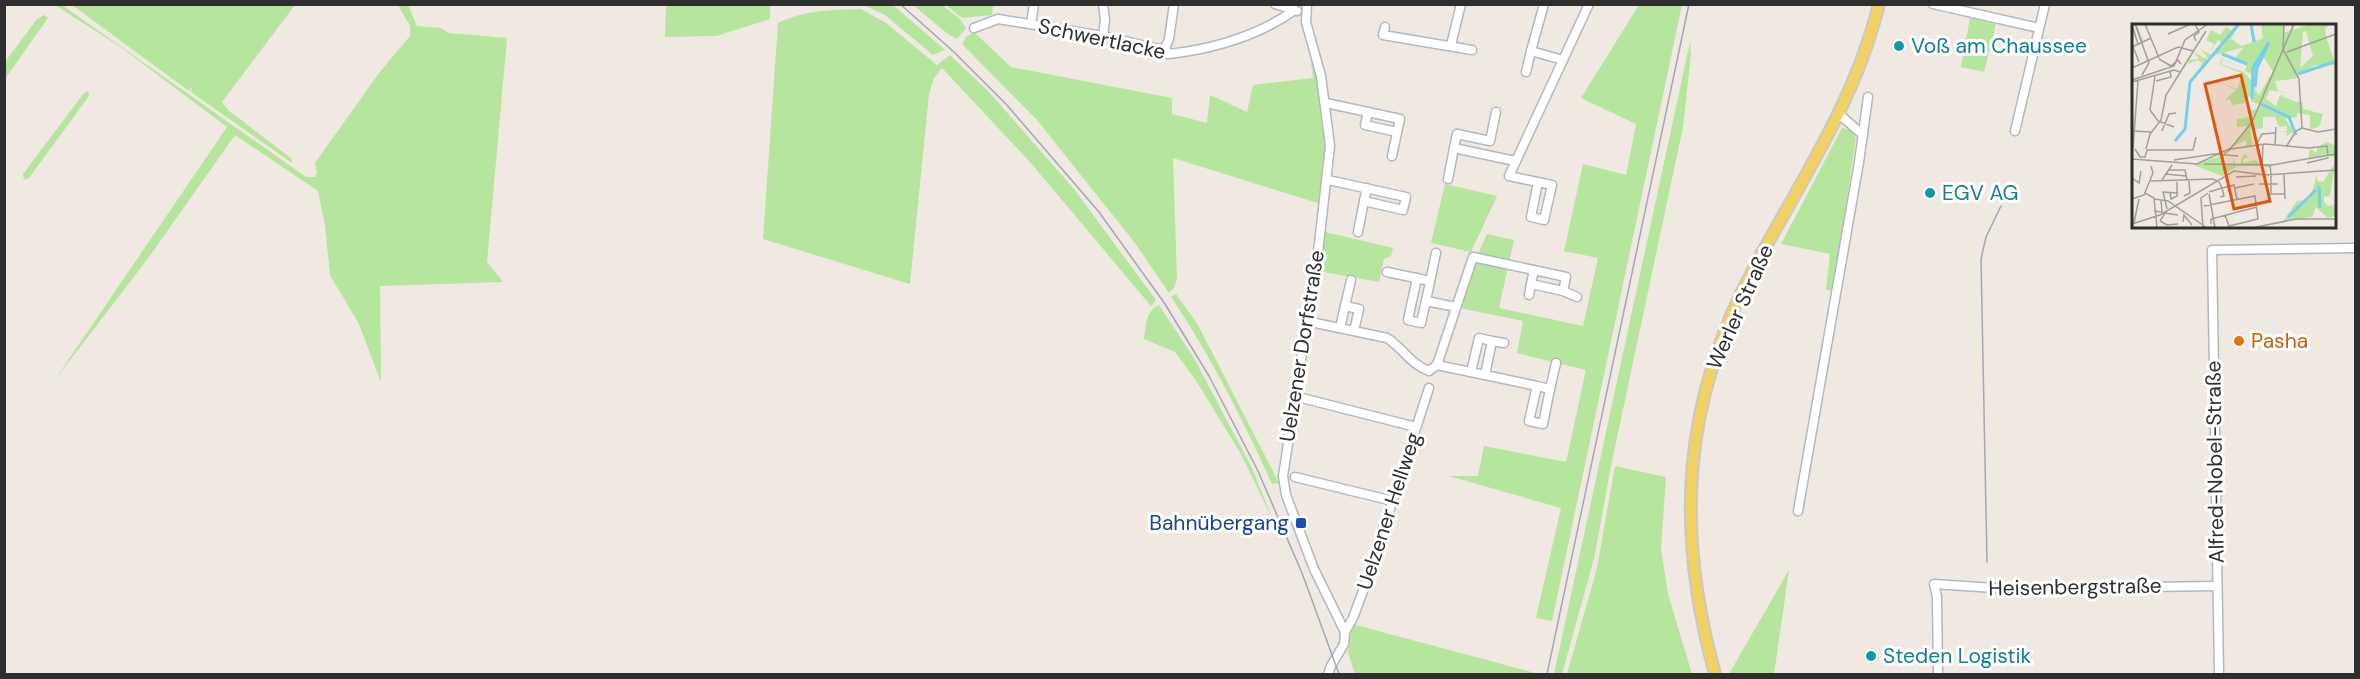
<svg xmlns="http://www.w3.org/2000/svg" width="2360" height="679" font-family="'DM Sans',sans-serif">
<style>
.green{fill:#b6e59e}
.lines{fill:none;stroke-linecap:round;stroke-linejoin:round}
.minor-casing{stroke:#b4b7c1;stroke-width:11}
.major-casing{stroke:#c9c9c9;stroke-width:14}
.minor{stroke:#fff;stroke-width:8}
.major{stroke:#f2d163;stroke-width:10}
.rail{stroke:#a3a6b8;stroke-width:1.5}
.culture-dot{fill:#0f9aa8;stroke:#fff;stroke-width:2}
.food-dot{fill:#e8710a;stroke:#fff;stroke-width:2}
.transit-dot{fill:#1a4fb4;stroke:#fff;stroke-width:2}
.labels{text-anchor:middle;dominant-baseline:central;stroke-width:6;stroke-linejoin:round;paint-order:stroke}
.street-label{font-size:21px;fill:#2e2e2e;stroke:#fff}
.culture-label{font-size:21px;fill:#0d838f;stroke:#fff;text-anchor:start}
.food-label{font-size:21px;fill:#c56008;stroke:#fff;text-anchor:start}
.transit-label{font-size:21px;fill:#164399;stroke:#fff;text-anchor:end}
.inset-river{fill:none;stroke:#75cff0;stroke-width:3}
.inset-road{fill:none;stroke:#a29e99;stroke-width:1.5}
.view{fill:#df570e;fill-opacity:0.15;stroke:#df570e;stroke-width:3}
.inset-edge{fill:none;stroke:#2e2e2e;stroke-width:3}
</style>
<rect width="100%" height="100%" fill="#efe9e1"/>
<!-- green -->
<g class="green">
<polygon points="55,5 62,5 306,177 315,177 317,173 315,163 379,73 410,36 410,26 398,5 408,5 417,26 441,28 449,33 507,38 487,262 503,282 380,286 381,382 359,324 330,275 325,225 318,191 235,135 149,257 54,381 227,127 122,48"/>
<polygon points="72,5 295,5 222,102 228,110 292,159 292,163 191,92 192,87 189,91"/>
<polygon points="666,5 770,5 770,19 716,36 665,37"/>
<polygon points="864,5 893,5 945,50 933,55 885,15"/>
<polygon points="913,5 942,5 960,19 966,28 957,39 948,34"/>
<polygon points="946,5 991,5 993,6 992,15 962,18"/>
<polygon points="1639,5 1682,5 1552,621 1536,618 1561,508 1449,476 1478,476 1484,446 1566,462 1586,370 1517,353 1523,321 1460,308 1475,261 1487,234 1514,240 1499,308 1583,326 1598,258 1564,251 1583,164 1626,175 1636,124 1581,98"/>
<path d="M861,9L886,23L937,65L950,55L989,92L1074,189L1156,300L1151,306L1030,162L942,68L934,78L929,94L910,284L763,239L778,23C805,10 831,10 861,9Z"/>
<polygon points="44,15 48,18 5,79 5,62 37,19"/>
<polygon points="1970,18 1996,24 1984,72 1961,67"/>
<polygon points="974,32 1011,67 1172,98 1172,114 1207,123 1210,95 1247,112 1253,85 1313,78 1311,62 1319,63 1329,124 1324,205 1173,158 1177,278 1174,288 1169,293 1135,243 1037,120 962,44 966,37"/>
<polygon points="1690,42 1691,54 1683,127 1611,466 1594,559 1562,674 1554,674"/>
<polygon points="88,91 89,96 29,178 24,180 23,174 84,93"/>
<polygon points="1842,128 1850,130 1856,138 1833,291 1826,290 1830,254 1781,244"/>
<polygon points="1445,184 1497,196 1471,252 1431,243"/>
<polygon points="1325,232 1393,248 1391,256 1384,259 1379,282 1318,271"/>
<path d="M1176,294L1198,325L1279,483L1272,484C1243,420 1211,356 1171,297Z"/>
<path d="M1159,305L1194,358L1252,468L1273,520L1241,454L1195,379L1175,352L1144,339C1146,325 1145,312 1159,305Z"/>
<polygon points="1615,466 1666,477 1661,549 1668,594 1692,674 1567,674 1597,568"/>
<polygon points="1789,570 1774,674 1729,674"/>
<polygon points="1352,624 1539,674 1355,674 1348,652"/>
</g>
<g class="lines">
<!-- minor casing -->
<g class="minor-casing">
<g id="minor">
<polyline points="1275,4 1297,11"/>
<polyline points="1307,4 1306,22 1321,76 1330,146 1319,244 1283,476 1286,495 1314,569 1345,632 1344,644 1331,666 1328,674"/>
<polyline points="1544,4 1531,51 1563,60"/>
<polyline points="1933,4 2039,28"/>
<polyline points="1031,24 1034,4"/>
<polyline points="1385,27 1383,35 1472,50"/>
<polyline points="974,28 998,19 1103,36 1159,49 1165,48"/>
<polyline points="1103,36 1105,20 1103,4"/>
<polyline points="1451,45 1461,4"/>
<path d="M1165,48L1168,54C1214,49 1256,37 1295,10"/>
<polyline points="1165,48 1169,39 1174,4"/>
<polyline points="1526,72 1531,51"/>
<polyline points="1326,103 1400,119 1392,156"/>
<polyline points="1368,112 1365,125 1397,132"/>
<polyline points="1839,114 1863,135"/>
<polyline points="2015,131 2045,4"/>
<polyline points="1454,148 1457,134 1490,141 1496,112"/>
<polyline points="1448,179 1454,148 1515,161"/>
<polyline points="1328,180 1406,197 1403,210 1364,201 1367,188"/>
<polyline points="1538,182 1531,217 1544,220 1552,185 1509,176 1589,4"/>
<polyline points="1358,232 1364,201"/>
<polyline points="1436,253 1426,301 1456,307"/>
<polyline points="1387,272 1430,281"/>
<polyline points="1417,278 1408,320 1421,323 1426,301"/>
<polyline points="1563,291 1577,297"/>
<polyline points="1529,295 1531,284"/>
<polyline points="1345,306 1359,309 1354,331"/>
<path d="M1306,321L1387,338C1403,348 1410,364 1429,371L1437,365"/>
<polyline points="1340,328 1351,280"/>
<polyline points="1492,341 1504,343"/>
<polyline points="1437,365 1473,257 1566,277 1563,291 1531,284 1534,270"/>
<polyline points="1437,365 1537,386 1529,421 1543,424 1550,389 1537,386"/>
<polyline points="1471,372 1479,338 1492,341 1485,375"/>
<polyline points="1550,389 1556,363"/>
<polyline points="1294,396 1416,427"/>
<polyline points="1295,477 1393,501"/>
<polyline points="1798,511 1859,162 1868,97"/>
<polyline points="1345,632 1353,618 1367,580 1429,388"/>
<polyline points="1938,674 1937,597 1934,584 2009,589 2216,586"/>
<polyline points="2219,674 2212,250 2356,248"/>
</g>
</g>
<!-- major casing -->
<g class="major-casing">
<path id="major" d="M1715,674C1675,529 1682,401 1755,266C1801,181 1856,99 1879,4"/>
</g>
<!-- minor -->
<use href="#minor" class="minor"/>
<!-- major -->
<use href="#major" class="major"/>
<!-- rail -->
<g class="rail">
<polyline points="900,4 954,52 1006,104 1099,212 1165,304 1209,376 1258,471 1302,573 1339,674"/>
<polyline points="1987,562 1981,259 1986,237 2001,206"/>
<polyline points="1547,674 1689,4"/>
</g>
</g>
<!-- markers -->
<g class="culture-dot">
<circle cx="1899" cy="46" r="6"/>
<circle cx="1930" cy="193" r="6"/>
<circle cx="1871" cy="656" r="6"/>
</g>
<circle class="food-dot" cx="2239" cy="341" r="6"/>
<rect class="transit-dot" x="1295" y="517" width="12" height="12" rx="3"/>
<g class="labels">
<!-- street labels -->
<g class="street-label">
<text transform="translate(1102 39) rotate(12)">Schwertlacke</text>
<text transform="translate(1740 307) rotate(-66)">Werler Straße</text>
<text transform="translate(1302 346) rotate(-81)">Uelzener Dorfstraße</text>
<text transform="translate(2215 462) rotate(-91)">Alfred-Nobel-Straße</text>
<text transform="translate(1389 511) rotate(-72)">Uelzener Hellweg</text>
<text transform="translate(2075 587) rotate(-1)">Heisenbergstraße</text>
</g>
<!-- culture labels -->
<g class="culture-label">
<text x="1911" y="46">Voß am Chaussee</text>
<text x="1942" y="193">EGV AG</text>
<text x="1883" y="656">Steden Logistik</text>
</g>
<!-- food labels -->
<g class="food-label">
<text x="2251" y="341">Pasha</text>
</g>
<!-- transit labels -->
<g class="transit-label">
<text x="1289" y="523">Bahnübergang</text>
</g>
</g>
<!-- overview -->
<g transform="translate(2132 24)">
<rect width="204" height="204" fill="#efe9e1"/>
<path d="M107,0L99,15L110,22L121,18L119,0L124,17L131,14L129,0H152V9L159,6V0H163L161,6L178,0L197,1L193,5L195,16L204,41H184L165,50L167,54L143,57L146,67L169,71L138,66L134,75L144,82L148,71L164,78H170V73L171,85L191,90L187,103L178,105V91L165,89V93L153,95L162,108L154,112L155,108L147,107H155V102L147,103L143,93H131V104L118,106L121,122L114,124V116L97,125L117,102L105,103V95L117,93L120,97L115,87L125,85L127,80L119,78V72L113,74V79L100,81L98,75L93,76L104,66L89,59L105,65L111,50L87,40L90,35L113,44L91,36L88,40L112,48L121,59L122,51L113,47L115,40L102,35L112,23L74,34L75,38L68,45L70,39L66,36L56,40L57,36L67,35L62,28L72,34L75,32L69,26L80,31L92,21L86,16L79,27L82,20L74,16L79,6L88,11L94,3L102,8ZM174,7L181,32L168,44L171,8ZM132,34L141,47L127,71L123,66L125,44ZM195,118L204,122V133L196,132L201,129L176,135L178,125L185,129V123ZM113,130L117,133L111,135V139L123,136L130,141L104,143L90,152L62,141L92,131V142L101,140V134L104,140H108L110,133ZM203,139L198,172L204,179L197,172L192,173V178L196,182L203,181V192L196,194L184,183L180,193L152,196L165,177L174,176L181,166L185,149V157L191,158Z" fill="#b6e59e" fill-rule="evenodd"/>
<path class="inset-river" d="M119,0L122,18M90,30L115,40M166,50L202,38M123,63L125,44L137,18M120,75L121,44L137,18M129,80L157,93L164,111M43,117L53,105L58,58L107,0M187,162L188,184M156,193L184,166"/>
<path class="inset-road" d="M3,0L17,39L10,51M13,0L27,34M63,0L67,8L62,12L64,17M152,0L151,25L167,55L170,104M0,1L6,20M4,1L10,18M36,10L59,0M0,20L7,38M0,23L19,14M155,28L204,10M27,35L39,42L46,36L49,40M0,44L46,23L61,27M0,56L42,42L53,16L76,0M24,57L39,53L38,47M0,58L42,46L48,48M18,86L23,52M18,86L26,97L42,103M170,104L186,108L204,105M0,107L19,108M30,107L37,90L44,89M131,120L130,141L138,142L139,150M124,121L130,110L143,109M143,121L144,103M154,123L164,107L170,104M1,124L6,57M3,125L8,133H13L15,126M14,125L18,110L29,96L34,71L74,7M15,126H61L64,113M92,130L99,125L133,120L177,124M0,135L65,140L99,124L120,98L162,0M42,136L82,130L106,132M175,139L196,134L195,122L177,124M72,140L140,141L204,130M37,146H53L55,156M139,149V170H152M33,150L54,152M152,151L153,175M104,153L124,152M0,154L7,159L9,147M30,156L40,141M19,157L81,155L87,158L90,164L77,168M127,160H146M103,164L122,160M38,168L39,175L45,172V158M13,169L22,174L25,204M77,170L83,204M52,172L58,169L57,157M88,173L92,172L90,164L102,161L105,176M0,175L12,171L21,149L19,142M22,175L36,177L75,204M72,182L123,172L126,195L97,202L93,191M35,185L31,168L46,169M22,187L30,188L29,177M28,197L33,189L46,191M28,197L35,201L46,200M51,198L52,191L60,201M2,199L7,175M0,200L28,191L102,147L133,151L204,146M79,200V195L125,183M71,204L69,174L76,169M120,204L164,195H204"/>
<path class="view" d="M109,51L138,177L102,185L73,60Z"/>
<rect width="204" height="204" class="inset-edge"/>
</g>
<!-- border -->
<rect width="2360" height="679" fill="none" stroke="#2e2e2e" stroke-width="12"/>
</svg>
